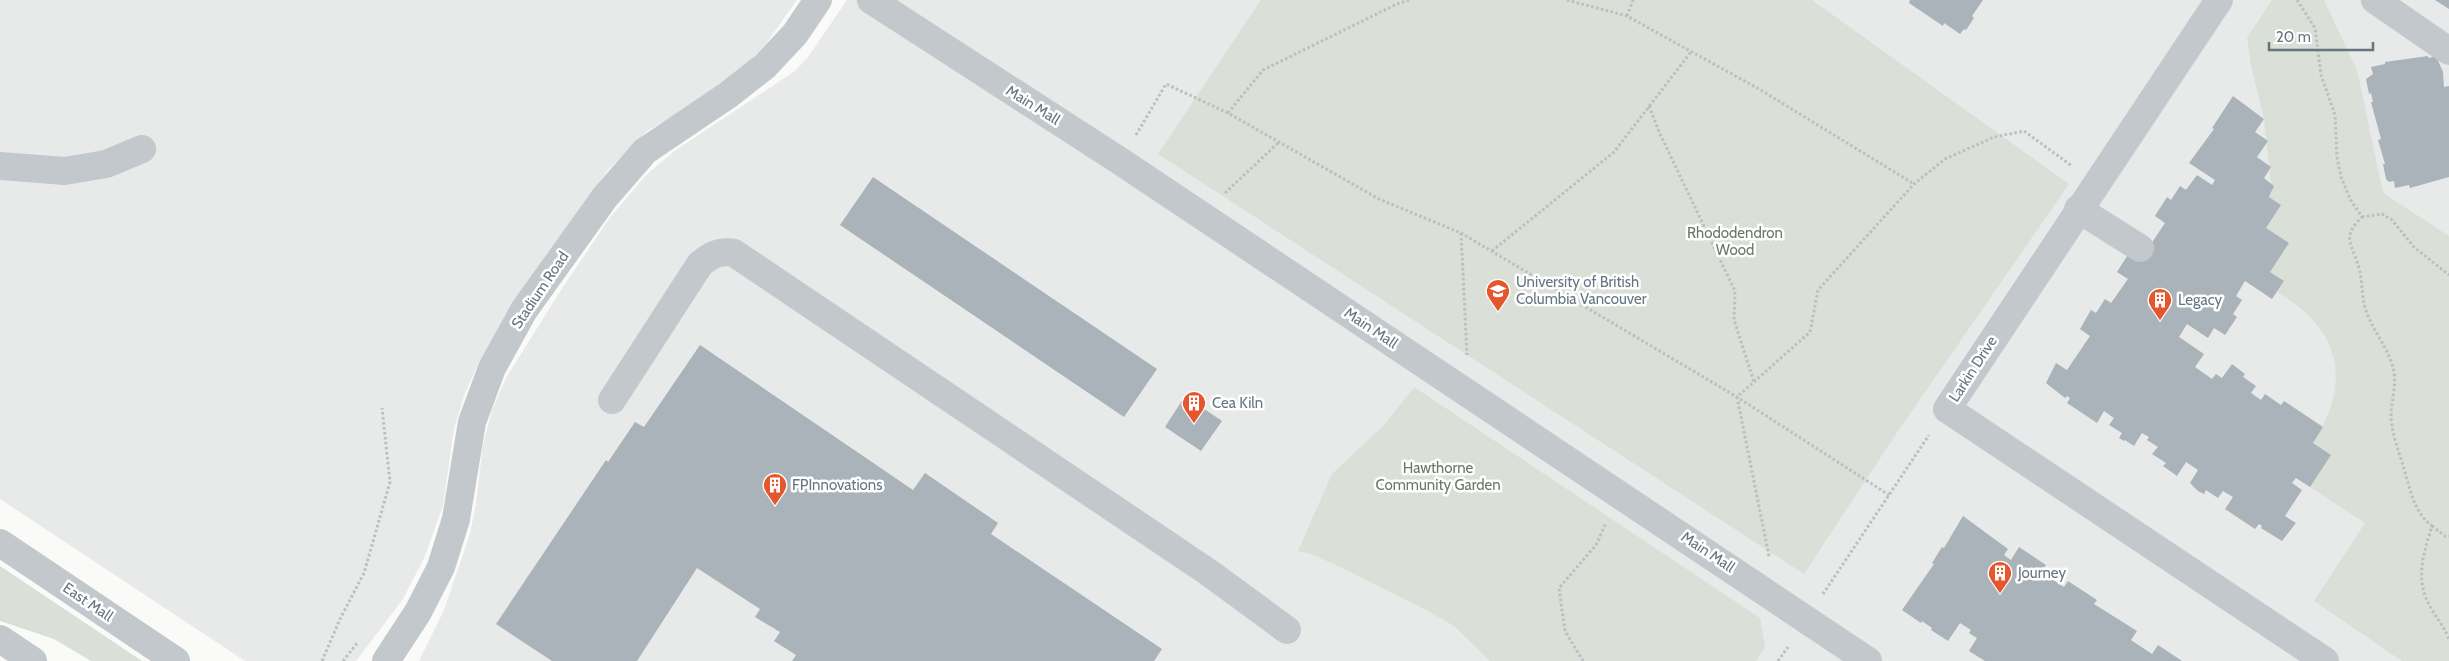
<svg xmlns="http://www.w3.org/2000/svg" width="2449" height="661" font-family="Cabin,sans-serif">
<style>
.built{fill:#e8e9e9}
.green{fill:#dadfd7}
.building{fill:#aab3b9}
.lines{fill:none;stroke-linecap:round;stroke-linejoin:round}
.path{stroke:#bbbfc2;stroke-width:3;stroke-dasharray:2.5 2.5;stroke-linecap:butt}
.minor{stroke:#c3c8cc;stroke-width:28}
.labels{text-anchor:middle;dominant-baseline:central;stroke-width:5;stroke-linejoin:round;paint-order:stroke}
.street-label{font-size:15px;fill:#657683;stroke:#fff}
.park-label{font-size:15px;fill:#687a64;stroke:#fff}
.poi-label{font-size:15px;fill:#657683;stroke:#fff;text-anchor:start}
</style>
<rect width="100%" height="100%" fill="#fafaf8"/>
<!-- built -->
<g class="built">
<polygon points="0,0 797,0 765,45 748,63 702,99 647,131 609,169 587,199 477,366 464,396 454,429 443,506 424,558 403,599 356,661 245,661 0,499"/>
<polygon points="847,0 2449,0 2449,661 419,661 444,610 470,534 476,503 483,444 492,410 507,376 563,287 611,216 647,174 676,150 795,71 808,57"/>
</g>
<!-- green -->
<g class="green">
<polygon points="1261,0 1812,0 2069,184 1896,434 1804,574 1158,154"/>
<path d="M2272,0H2324L2357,70L2383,193L2449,236V661H2402L2314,601L2365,523L2310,487L2330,455L2313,443C2353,381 2340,329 2277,292L2284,281L2270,272L2289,243L2266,228L2281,205L2269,197L2272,192L2264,119L2251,65L2247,38Z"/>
<polygon points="1414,387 1760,618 1765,647 1756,661 1490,661 1454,626 1419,606 1347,570 1311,554 1298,551 1332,474 1385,424"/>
<polygon points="0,566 142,661 91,661 54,639 0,621"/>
</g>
<!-- building -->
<g class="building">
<polygon points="1910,0 1983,0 1972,16 1974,18 1966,30 1964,29 1960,34 1944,23 1943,26 1909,3"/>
<polygon points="2435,0 2449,0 2449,9"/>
<polygon points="2428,56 2428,58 2436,56 2443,72 2444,87 2449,86 2449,177 2410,188 2409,185 2395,188 2394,181 2389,182 2386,179 2383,164 2385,164 2378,140 2381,139 2371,102 2373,102 2371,93 2369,94 2366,79 2373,74 2371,67 2385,64 2385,62"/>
<polygon points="2233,96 2264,119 2255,132 2268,141 2257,157 2271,167 2264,178 2274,186 2269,197 2281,205 2266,228 2289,243 2270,272 2284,281 2272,299 2245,281 2236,296 2242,300 2233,314 2237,317 2225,335 2214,328 2208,338 2187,324 2179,337 2204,354 2195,367 2212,379 2216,374 2222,378 2232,364 2245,374 2243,377 2256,386 2251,393 2261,400 2265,394 2281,405 2284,401 2323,427 2313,443 2331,455 2310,487 2296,478 2292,483 2302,490 2285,516 2296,523 2282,541 2261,528 2262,526 2259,524 2255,529 2225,509 2233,497 2223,491 2218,498 2206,490 2204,494 2198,491 2190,483 2198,470 2186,462 2177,476 2163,466 2166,463 2152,454 2158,447 2147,440 2149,437 2142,433 2134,446 2125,440 2124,441 2119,438 2122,433 2109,425 2114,418 2104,411 2097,423 2067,403 2070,398 2067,396 2065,398 2046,383 2056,363 2067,370 2090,336 2080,329 2091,310 2096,313 2105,299 2111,303 2128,279 2117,272 2129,253 2149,247 2165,223 2155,216 2167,197 2171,200 2180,186 2186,190 2197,175 2212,185 2215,180 2189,163 2214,129 2212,128"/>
<polygon points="873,177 1157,369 1124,417 840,225"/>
<polygon points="700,345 913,490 925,473 998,523 991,534 1162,649 1154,661 792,661 796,655 774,641 780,632 755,617 760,609 697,568 637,661 552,661 496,624 606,460 608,462 635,422 644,427"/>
<polygon points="1185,396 1222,421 1201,451 1165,427"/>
<polygon points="1963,516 2008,549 2004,555 2011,560 2019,547 2046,565 2041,572 2064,587 2068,581 2097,600 2094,604 2137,631 2131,640 2152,654 2158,645 2182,661 1985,661 1969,651 1977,638 1969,633 1971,630 1960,623 1948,641 1931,630 1932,628 1922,621 1921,623 1902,610 1934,564 1932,563 1942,547 1944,548"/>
</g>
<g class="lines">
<!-- path -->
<g class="path">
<polyline points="1567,0 1627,16 1759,89 1914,184"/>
<path d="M2297,0L2315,28L2321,75L2335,115L2337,157L2341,177L2350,199L2362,217C2340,238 2353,245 2359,268C2363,283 2361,299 2367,313C2374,333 2390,350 2394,372C2396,386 2392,400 2391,414C2391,433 2399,451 2404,469C2411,491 2413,511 2432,526C2425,549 2416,574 2426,598C2432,613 2443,624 2449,639"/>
<polyline points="1627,16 1633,0"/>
<polyline points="1649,106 1660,134 1735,291 1734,320 1754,382"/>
<polyline points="1228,113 1263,70 1397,4 1409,0"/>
<polyline points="1136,135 1166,84 1228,113 1379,199 1461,233 1737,397 1889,495"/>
<polyline points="1225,193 1279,142"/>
<polyline points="2362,217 2382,214 2392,220 2414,247 2449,275"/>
<polyline points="1461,233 1467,355"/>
<polyline points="1492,251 1614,152 1691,52"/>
<polyline points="2432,526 2445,536 2449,536"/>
<polyline points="1769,556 1737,397 1810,332 1818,290 1914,184 1945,159 1994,137 2024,131 2072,166"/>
<polyline points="1823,594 1929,435"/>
<polyline points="322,661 340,619 364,573 390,482 382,408"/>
<polyline points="343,661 358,642"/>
<polyline points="1583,661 1565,631 1559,588 1596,545 1606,523"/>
<polyline points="1778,661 1788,647"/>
</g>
<!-- minor -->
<g class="minor">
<polyline points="871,0 1120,161 1868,661"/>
<polyline points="2219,0 1947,409 2325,661"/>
<polyline points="2375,0 2449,51"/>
<polyline points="0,166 65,171 106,164 142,149"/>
<polyline points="2078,209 2140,248"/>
<path d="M612,400L700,264C711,255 720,250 734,253L1208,572L1287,630"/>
<polyline points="0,543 176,661"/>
<polyline points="0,639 33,661"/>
<polyline points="386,661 418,612 441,567 456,519 472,422 492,368 524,310 605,197 645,151 728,95 765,66 795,34 818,0"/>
</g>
</g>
<!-- icons -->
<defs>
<g id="university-pin" transform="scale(1.25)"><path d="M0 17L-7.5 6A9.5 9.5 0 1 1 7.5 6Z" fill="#e4572e" stroke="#fff"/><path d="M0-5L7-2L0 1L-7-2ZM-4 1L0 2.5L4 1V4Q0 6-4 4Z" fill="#fff"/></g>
<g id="building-pin" transform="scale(1.25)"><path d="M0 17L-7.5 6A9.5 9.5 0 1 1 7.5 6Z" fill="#e4572e" stroke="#fff"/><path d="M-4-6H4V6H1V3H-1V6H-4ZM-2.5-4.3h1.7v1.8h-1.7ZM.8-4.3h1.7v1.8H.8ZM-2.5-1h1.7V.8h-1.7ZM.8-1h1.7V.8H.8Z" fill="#fff"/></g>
</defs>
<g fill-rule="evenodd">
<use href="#university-pin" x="1498" y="291"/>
<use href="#building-pin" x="2160" y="300"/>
<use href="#building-pin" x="1194" y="403"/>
<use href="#building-pin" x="775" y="485"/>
<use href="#building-pin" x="2000" y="573"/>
</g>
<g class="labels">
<!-- street labels -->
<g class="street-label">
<text transform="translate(1033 105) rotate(32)">Main Mall</text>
<text transform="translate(540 290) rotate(-56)">Stadium Road</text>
<text transform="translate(1371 328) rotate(34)">Main Mall</text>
<text transform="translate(1973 369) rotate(-57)">Larkin Drive</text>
<text transform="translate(1708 552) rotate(34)">Main Mall</text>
<text transform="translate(88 602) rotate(34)">East Mall</text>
</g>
<!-- park labels -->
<g class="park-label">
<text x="1735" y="233">Rhododendron<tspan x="1735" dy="17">Wood</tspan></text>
<text x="1438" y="468">Hawthorne<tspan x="1438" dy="17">Community Garden</tspan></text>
</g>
<!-- poi labels -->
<g class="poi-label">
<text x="1516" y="282">University of British<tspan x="1516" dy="17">Columbia Vancouver</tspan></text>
<text x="2178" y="300">Legacy</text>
<text x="1212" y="403">Cea Kiln</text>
<text x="792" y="485">FPInnovations</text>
<text x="2018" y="573">Journey</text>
</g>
</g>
<!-- scale -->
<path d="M2269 42v8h104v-8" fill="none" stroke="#657683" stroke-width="2.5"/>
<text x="2276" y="42" font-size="15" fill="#657683" stroke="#ffffff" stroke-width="4" paint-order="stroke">20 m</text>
</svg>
